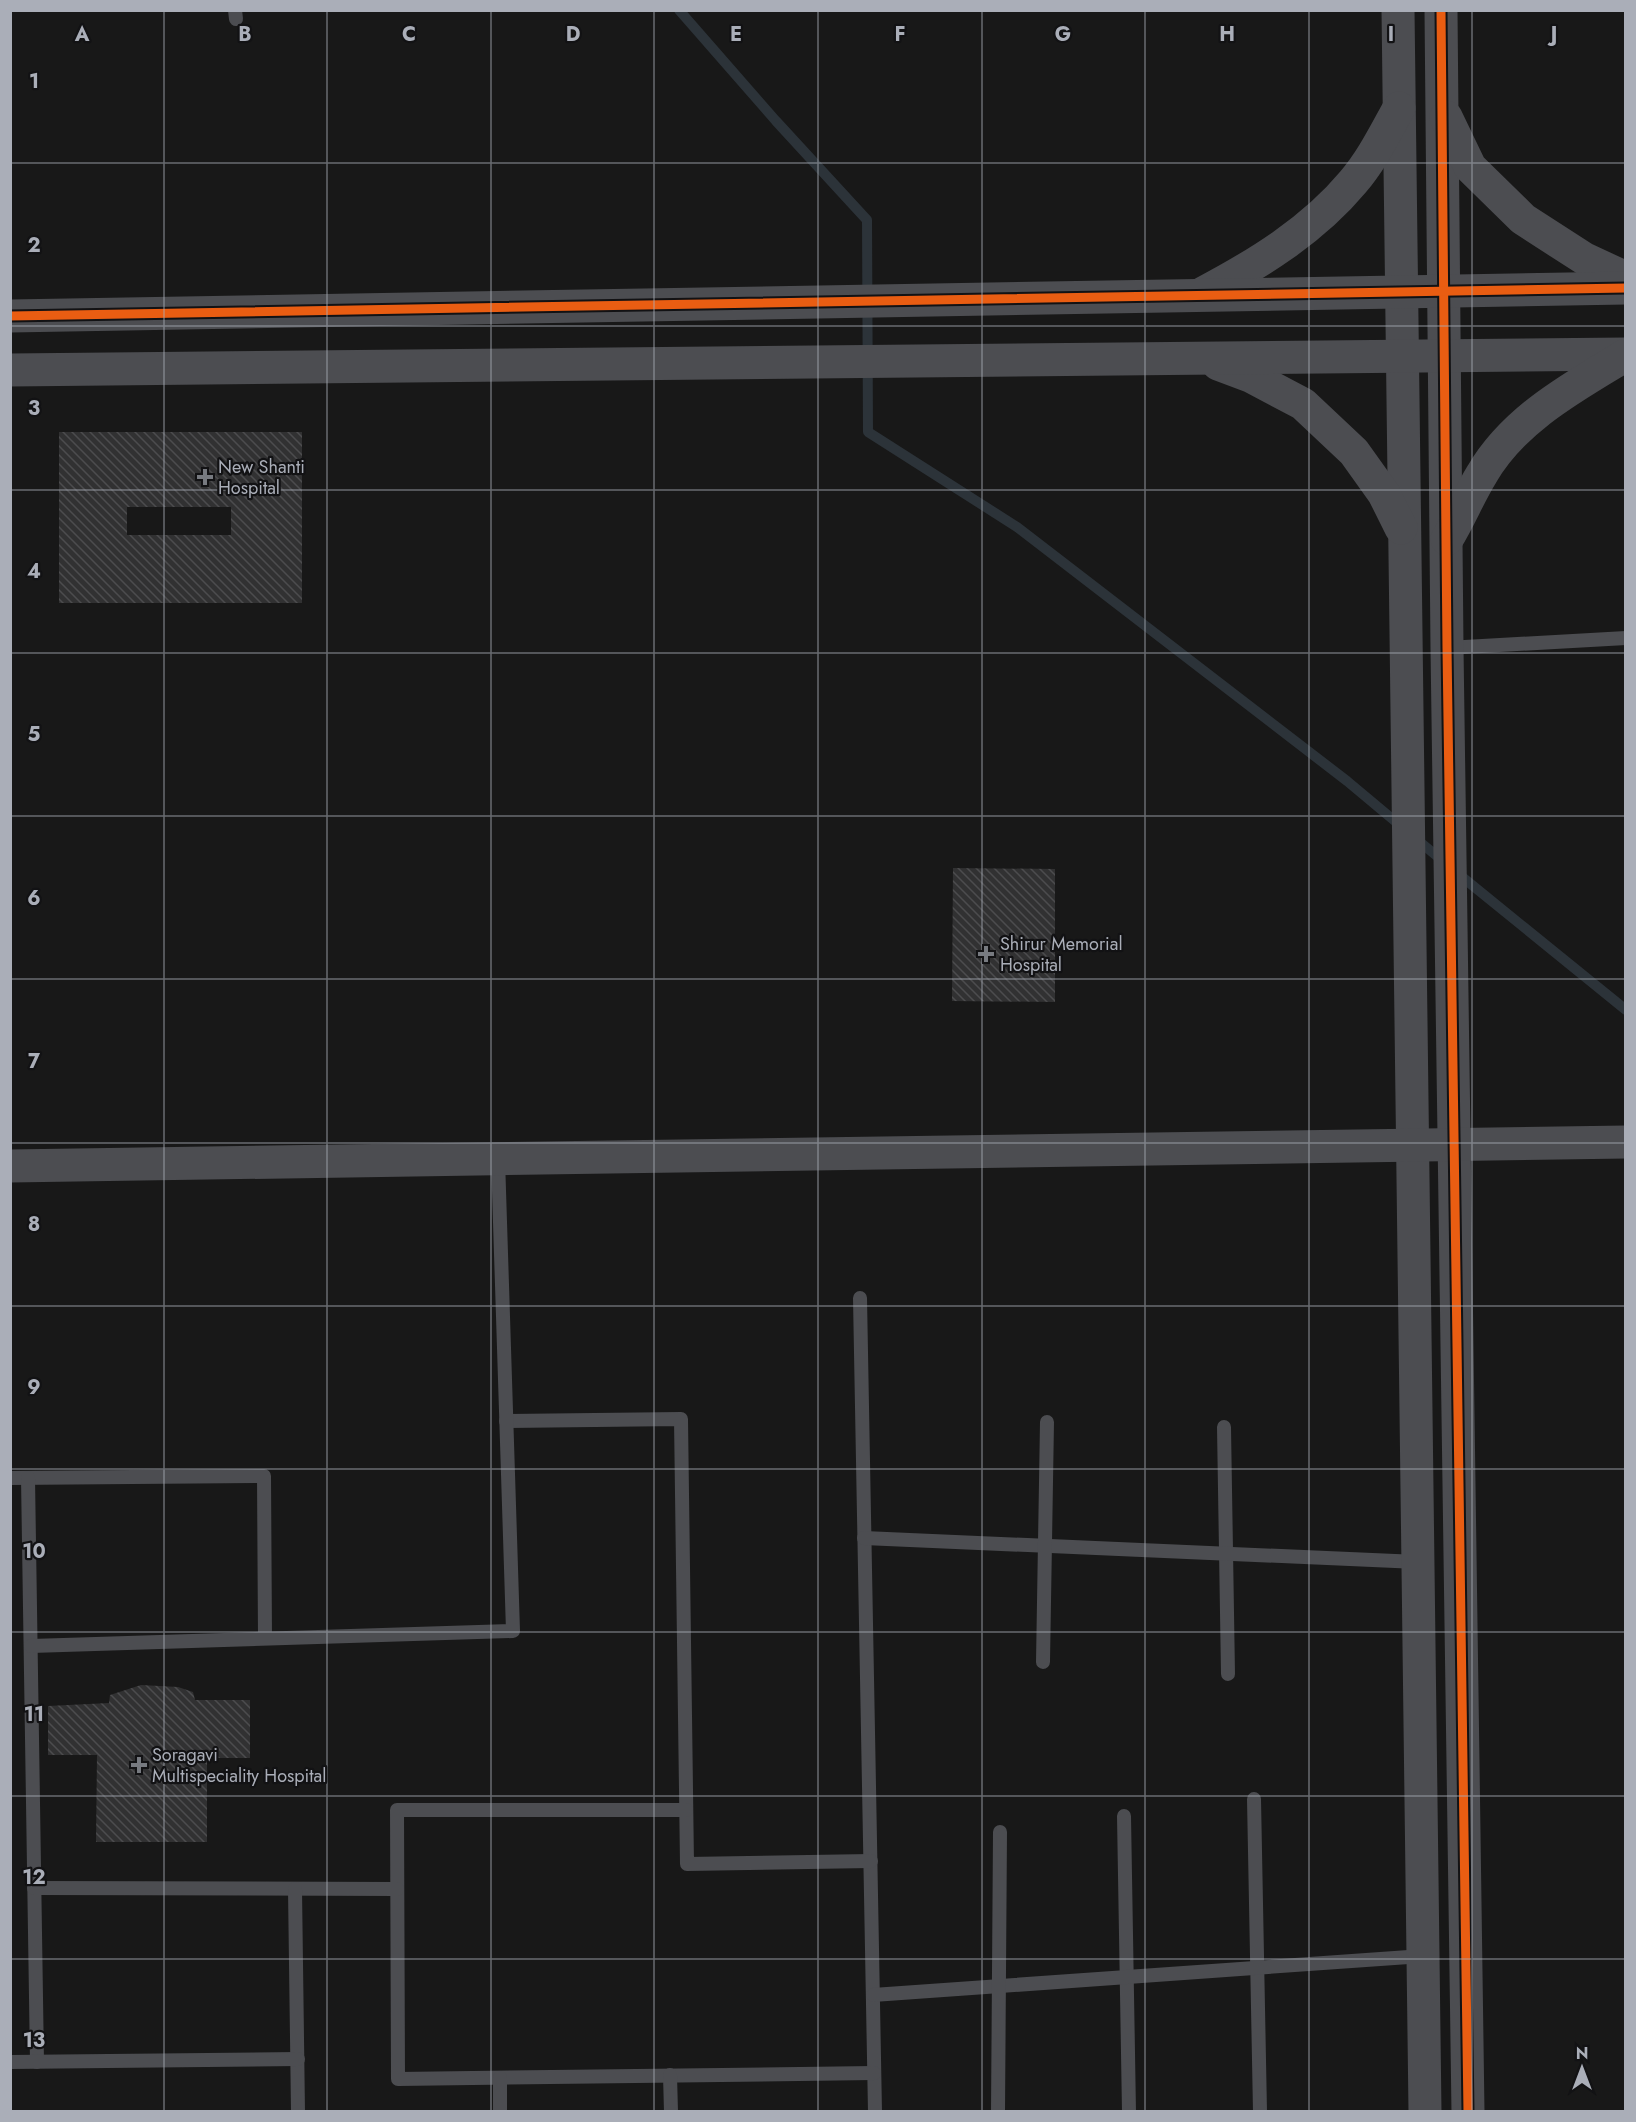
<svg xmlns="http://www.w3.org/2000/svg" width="1636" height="2122" font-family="Jost,sans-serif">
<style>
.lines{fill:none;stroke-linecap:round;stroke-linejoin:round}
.stream{stroke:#2c3339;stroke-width:10}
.building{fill:url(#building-back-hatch);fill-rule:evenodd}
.service{stroke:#4c4d51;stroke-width:14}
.tertiary{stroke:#4c4d51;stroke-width:33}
.cycleway-casing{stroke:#121214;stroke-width:13}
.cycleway{stroke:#e95d12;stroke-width:9}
.grid{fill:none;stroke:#aaaeb8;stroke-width:1.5;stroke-opacity:0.55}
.poi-dot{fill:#777a80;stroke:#121214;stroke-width:2}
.labels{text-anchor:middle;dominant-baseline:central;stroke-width:4.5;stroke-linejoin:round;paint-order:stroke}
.poi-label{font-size:18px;fill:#aaaeb8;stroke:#121214;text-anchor:start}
.grid-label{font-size:20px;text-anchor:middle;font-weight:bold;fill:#aaaeb8;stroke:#121214;stroke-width:4.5;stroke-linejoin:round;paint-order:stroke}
</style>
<defs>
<pattern id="building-back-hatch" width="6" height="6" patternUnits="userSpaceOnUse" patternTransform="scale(1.5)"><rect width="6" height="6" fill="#313132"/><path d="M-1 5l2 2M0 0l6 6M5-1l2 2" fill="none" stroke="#4c4c4e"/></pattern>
</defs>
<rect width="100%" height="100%" fill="#181818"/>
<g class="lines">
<!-- stream -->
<g class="stream">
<polyline points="679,10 776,121 867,220 868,432 1017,527 1347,781 1402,827"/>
<polyline points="1414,837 1444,862"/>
<polyline points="1456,872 1626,1010"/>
</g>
</g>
<!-- building -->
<g class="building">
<path d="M59,432H302V603H59ZM127,507H231V535H127Z"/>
<polygon points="953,868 1055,869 1055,1002 952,1001"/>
<polygon points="141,1685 178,1687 193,1692 195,1700 250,1700 250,1758 207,1758 207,1842 96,1842 97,1755 48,1755 48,1706 109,1703 110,1695"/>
</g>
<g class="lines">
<!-- service -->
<g class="service">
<polyline points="235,10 236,19"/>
<polyline points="1447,648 1626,638"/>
<polyline points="860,1298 875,2112"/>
<polyline points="506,1421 681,1419 687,1864 871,1861"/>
<polyline points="1224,1427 1228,1674"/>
<polyline points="10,1478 264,1476 265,1638"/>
<polyline points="28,1478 37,2062"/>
<polyline points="864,1538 1418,1562"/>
<polyline points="31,1646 513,1631 498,1159"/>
<polyline points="1043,1662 1047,1422"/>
<polyline points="1254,1799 1260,2112"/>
<polyline points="686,1810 397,1810 398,2079 874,2073"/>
<polyline points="1124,1816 1129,2112"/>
<polyline points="34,1888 397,1889"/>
<polyline points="295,1889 298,2112"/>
<polyline points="873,1995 1423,1956"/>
<polyline points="10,2062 298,2059"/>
<polyline points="670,2075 671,2112"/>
<polyline points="500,2078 500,2112"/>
<polyline points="998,2112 1000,1832"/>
</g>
<!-- tertiary -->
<g class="tertiary">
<polyline points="1398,10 1425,2112"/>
<polyline points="1441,10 1447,648 1468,2112"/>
<polyline points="1446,117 1470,167 1523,219 1585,259 1626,278"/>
<path d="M1203,293C1258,264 1313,230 1353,182C1372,160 1385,133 1399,108"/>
<polyline points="10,316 1626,288"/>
<polyline points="1218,364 1250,376 1303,404 1354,452 1384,494 1401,528"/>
<polyline points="10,370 1626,354"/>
<path d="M1447,539C1460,518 1469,495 1482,474C1514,419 1573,387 1626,355"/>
<polyline points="10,1166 1626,1142"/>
</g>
<!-- cycleway casing -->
<g class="cycleway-casing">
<g id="cycleway">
<polyline points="1441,10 1447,648 1468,2112"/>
<polyline points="10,316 1626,288"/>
</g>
</g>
<!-- cycleway -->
<use href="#cycleway" class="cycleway"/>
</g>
<!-- grid -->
<path class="grid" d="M164,10V2112M327,10V2112M491,10V2112M654,10V2112M818,10V2112M982,10V2112M1145,10V2112M1309,10V2112M1472,10V2112M10,163H1626M10,326H1626M10,490H1626M10,653H1626M10,816H1626M10,979H1626M10,1143H1626M10,1306H1626M10,1469H1626M10,1632H1626M10,1796H1626M10,1959H1626"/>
<!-- markers -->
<g class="poi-dot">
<path d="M202 468h6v6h6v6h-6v6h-6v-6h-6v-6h6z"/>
<path d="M983 945h6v6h6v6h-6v6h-6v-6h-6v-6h6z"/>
<path d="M136 1756h6v6h6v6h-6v6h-6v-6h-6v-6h6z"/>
</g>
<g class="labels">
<!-- poi labels -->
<g class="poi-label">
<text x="218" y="467">New Shanti<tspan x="218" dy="21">Hospital</tspan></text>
<text x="1000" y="944">Shirur Memorial<tspan x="1000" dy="21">Hospital</tspan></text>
<text x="152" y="1755">Soragavi<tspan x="152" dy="21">Multispeciality Hospital</tspan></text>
</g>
</g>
<g class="grid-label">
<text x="82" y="41">A</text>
<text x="245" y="41">B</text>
<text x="409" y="41">C</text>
<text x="573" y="41">D</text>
<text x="736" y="41">E</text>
<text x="900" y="41">F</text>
<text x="1063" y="41">G</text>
<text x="1227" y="41">H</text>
<text x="1391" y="41">I</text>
<text x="1554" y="41">J</text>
<text x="34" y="88">1</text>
<text x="34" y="252">2</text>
<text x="34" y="415">3</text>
<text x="34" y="578">4</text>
<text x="34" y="741">5</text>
<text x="34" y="905">6</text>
<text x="34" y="1068">7</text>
<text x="34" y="1231">8</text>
<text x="34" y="1394">9</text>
<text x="34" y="1558">10</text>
<text x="34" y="1721">11</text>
<text x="34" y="1884">12</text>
<text x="34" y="2047">13</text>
</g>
<!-- border -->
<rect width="1636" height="2122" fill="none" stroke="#aaaeb8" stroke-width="24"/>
<!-- north arrow -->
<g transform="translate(1582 2068)" stroke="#121214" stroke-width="4.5" paint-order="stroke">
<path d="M0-4.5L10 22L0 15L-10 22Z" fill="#aaaeb8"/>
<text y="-9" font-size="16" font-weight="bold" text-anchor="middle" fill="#aaaeb8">N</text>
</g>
</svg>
